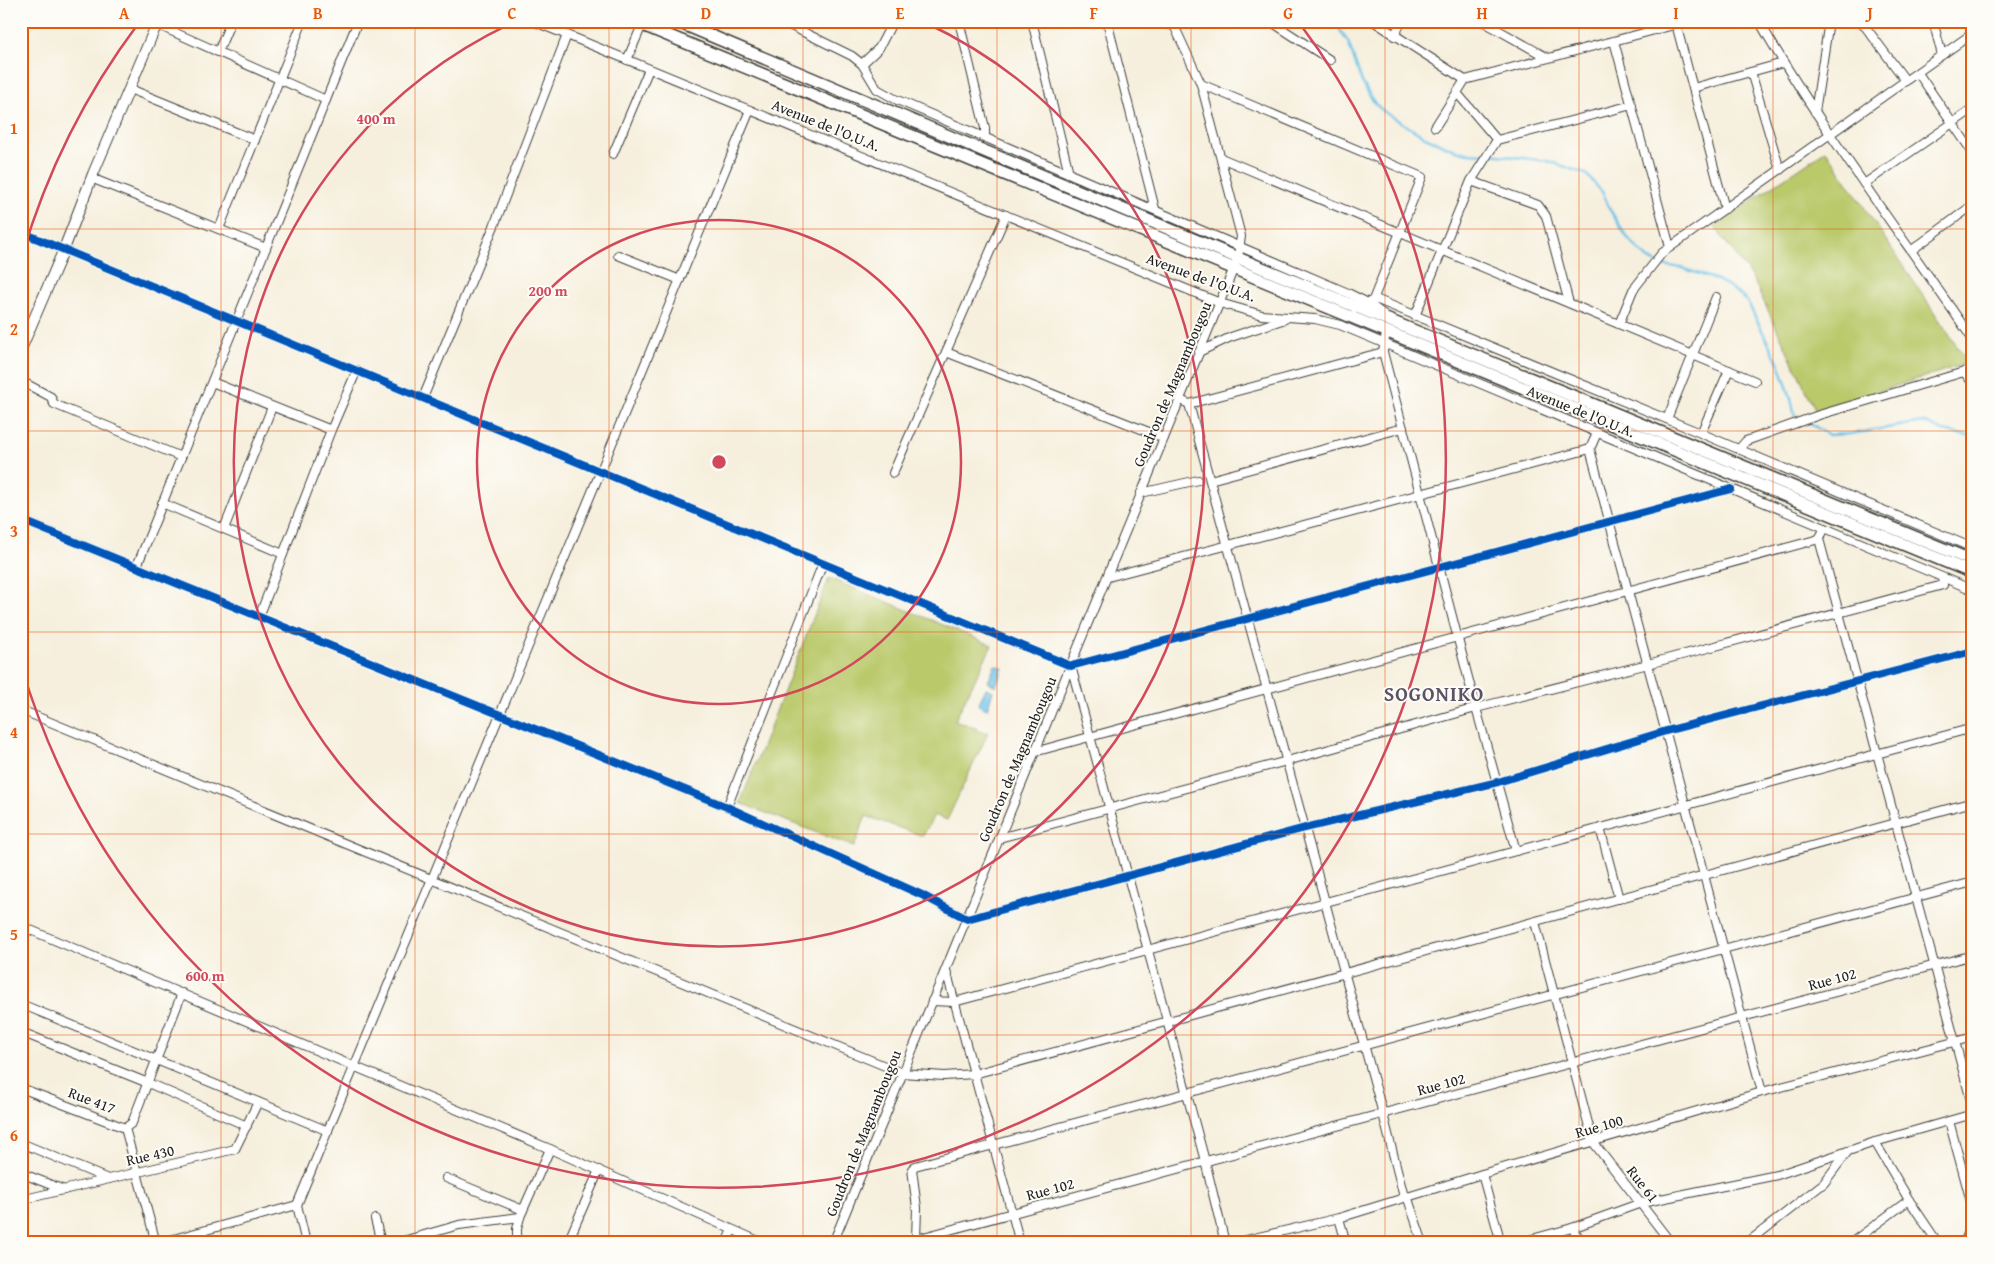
<svg xmlns="http://www.w3.org/2000/svg" width="1994" height="1264" font-family="'Gentium Book Plus',serif">
<style>
.green{fill:#bac96b;stroke:#6b7244}
.water{fill:#6dc3ea;stroke:#447083}
.lines{fill:none;stroke-linecap:round;stroke-linejoin:round}
.stream{stroke:#6dc3ea;stroke-width:2.5}
.minor-casing{stroke:#3d3c39;stroke-width:10}
.major-casing{stroke:#3d3c39;stroke-width:12}
.highway-casing{stroke:#3d3c39;stroke-width:14}
.minor{stroke:#fff;stroke-width:8}
.major{stroke:#fff;stroke-width:10}
.highway{stroke:#fff;stroke-width:11}
.cycleway-casing{stroke:#fdfcf7;stroke-width:11}
.cycleway{stroke:#0057b8;stroke-width:8}
.grid{fill:none;stroke:#e8590c;stroke-width:1;stroke-opacity:0.55}
.ring{fill:none;stroke:#d1495b;stroke-width:2.5}
.labels{text-anchor:middle;dominant-baseline:central;stroke-width:4;stroke-linejoin:round;paint-order:stroke}
.street-label{font-size:15px;fill:#1c1c1c;stroke:#fdfcf7}
.district-label{font-size:20px;font-weight:bold;letter-spacing:1px;fill:#5b5267;stroke:#fdfcf7}
.centre{fill:#d1495b;stroke:#fdfcf7;stroke-width:2.5}
.ring-label{font-size:15px;text-anchor:middle;font-weight:bold;fill:#d1495b;stroke:#fdfcf7;stroke-width:4;stroke-linejoin:round;paint-order:stroke}
.neatline{fill:none;stroke:#e8590c;stroke-width:2}
.grid-label{font-size:16px;text-anchor:middle;font-weight:bold;fill:#e8590c}
</style>
<rect width="100%" height="100%" fill="#fdfcf7"/>
<filter id="ink" filterUnits="userSpaceOnUse"><feTurbulence type="fractalNoise" baseFrequency=".02" numOctaves="2"/><feDisplacementMap in="SourceGraphic" scale="10" xChannelSelector="R" yChannelSelector="G"/><feConvolveMatrix kernelMatrix="1 2 1 2 8 2 1 2 1" color-interpolation-filters="sRGB"/></filter>
<filter id="wash" filterUnits="userSpaceOnUse"><feTurbulence type="fractalNoise" baseFrequency=".0096" numOctaves="4" result="noise"/><feDisplacementMap in="SourceGraphic" scale="20" xChannelSelector="R" yChannelSelector="G"/><feGaussianBlur stdDeviation="1.12" result="paint"/><feColorMatrix in="noise" values="0 0 0 0 0 0 0 0 0 0 0 0 0 0 0 0 0 1.4 0 .05"/><feComposite in="paint" operator="in"/></filter>
<g filter="url(#wash)">
<rect width="100%" height="100%" fill="#f6efdd"/>
<!-- green -->
<g class="green">
<polygon points="1826,150 1968,363 1816,411 1753,279 1714,226"/>
<polygon points="829,578 992,645 955,720 988,733 947,820 934,815 923,836 866,816 854,847 740,803"/>
</g>
<!-- water -->
<g class="water">
<polygon points="995,665 1003,668 996,686 988,682"/>
<polygon points="986,688 993,691 987,709 978,705"/>
</g>
<g class="lines">
<!-- stream -->
<g class="stream">
<polyline points="1342,21 1342,24 1339,29 1348,42 1362,82 1375,104 1386,113 1425,137 1455,150 1467,153 1485,154"/>
<polyline points="1490,154 1548,161 1586,174 1603,193 1610,210 1627,237 1647,258 1662,265 1682,268 1717,280 1730,287 1747,301 1779,364 1791,398 1795,417"/>
<polyline points="1811,424 1829,435 1850,434 1923,422 1943,431 1973,437"/>
</g>
</g>
</g>
<g filter="url(#ink)">
<g class="lines">
<!-- minor casing -->
<g class="minor-casing">
<g id="minor">
<polyline points="149,21 326,100"/>
<polyline points="533,21 1220,303 1262,315 1315,319 1340,325 1973,590"/>
<polyline points="781,21 852,56 862,64 877,89 895,99 1348,293 1368,303 1383,314"/>
<polyline points="959,21 985,128 985,137"/>
<polyline points="1032,21 1069,173"/>
<polyline points="1107,21 1155,209"/>
<polyline points="1159,21 1174,26 1198,21"/>
<polyline points="1270,21 1330,60"/>
<polyline points="1373,21 1465,80"/>
<polyline points="1482,21 1548,58"/>
<polyline points="1637,21 1657,30"/>
<path d="M1759,21C1823,132 1901,234 1973,340"/>
<polyline points="1861,21 1906,81"/>
<polyline points="1933,21 1942,55"/>
<polyline points="1676,24 1725,209"/>
<polyline points="1394,36 1402,21"/>
<polyline points="1614,41 1670,247"/>
<polyline points="218,52 231,21"/>
<polyline points="627,60 642,25"/>
<polyline points="862,64 879,48 893,21"/>
<polyline points="1751,72 1780,170"/>
<polyline points="1918,73 1973,153"/>
<polyline points="1201,84 1422,177 1373,300"/>
<polyline points="1693,88 1783,63"/>
<polyline points="130,89 255,140"/>
<polyline points="1457,93 1497,140"/>
<polyline points="1815,112 1829,21"/>
<polyline points="1435,127 1465,80 1689,21"/>
<polyline points="613,154 649,69"/>
<polyline points="1221,158 1755,381"/>
<polyline points="91,178 266,248"/>
<polyline points="1471,181 1538,205 1546,216 1569,303"/>
<polyline points="1864,184 1973,109"/>
<polyline points="219,229 303,21"/>
<polyline points="21,232 1071,666 1731,489"/>
<polyline points="1912,250 1973,205"/>
<polyline points="618,255 680,280"/>
<polyline points="1368,303 1373,300 1378,300 1698,432 1973,548"/>
<polyline points="1415,316 1471,181 1497,140 1632,105"/>
<polyline points="1619,324 1633,290 1662,253 1973,33"/>
<polyline points="1385,338 1383,352 1476,708 1516,851"/>
<polyline points="946,352 1164,438"/>
<polyline points="1199,352 1231,337 1285,319"/>
<polyline points="1964,372 1973,383"/>
<polyline points="21,381 51,397 54,404 181,457"/>
<polyline points="212,382 331,430"/>
<polyline points="423,398 494,226 567,35"/>
<polyline points="1185,402 1189,404 1383,352"/>
<polyline points="1189,404 1383,1114 1404,1197"/>
<polyline points="1667,419 1716,297"/>
<polyline points="1597,433 1590,449 1762,1092"/>
<polyline points="1701,433 1729,370"/>
<polyline points="1739,449 1746,441 1819,415 1964,372 1973,368"/>
<polyline points="893,473 1006,215"/>
<polyline points="1210,480 1403,428"/>
<polyline points="1141,493 1198,480"/>
<polyline points="162,503 283,554"/>
<polyline points="21,520 727,807 922,895 967,919 1305,828 1498,782 1666,731 1973,651"/>
<polyline points="1825,528 1819,539 1973,1108"/>
<polyline points="224,529 272,407"/>
<polyline points="137,566 358,21"/>
<polyline points="1108,577 1590,449"/>
<polyline points="259,617 331,430 357,370"/>
<polyline points="1071,666 1205,1161 1225,1243"/>
<polyline points="21,710 902,1073 944,1076 974,1074 1973,802"/>
<polyline points="1034,752 1819,539"/>
<polyline points="727,807 823,563"/>
<polyline points="1600,828 1619,899"/>
<polyline points="999,838 1287,761 1476,708 1648,664 1943,585 1942,578"/>
<polyline points="1535,922 1593,1142 1671,1243"/>
<polyline points="21,926 550,1149 763,1243"/>
<polyline points="946,970 1020,1243"/>
<polyline points="932,1001 954,1002 1973,728"/>
<polyline points="21,1004 328,1131"/>
<polyline points="21,1032 148,1083 247,1126"/>
<polyline points="21,1088 125,1128 156,1243"/>
<polyline points="1949,1121 1973,1209"/>
<polyline points="125,1128 132,1123 182,993"/>
<polyline points="1875,1142 1909,1200 1938,1243"/>
<polyline points="21,1143 108,1179"/>
<polyline points="21,1173 64,1190"/>
<polyline points="1482,1174 1501,1243"/>
<polyline points="446,1178 523,1210"/>
<polyline points="1407,1196 1423,1243"/>
<polyline points="21,1200 235,1149 258,1102"/>
<polyline points="1339,1218 1346,1243"/>
<polyline points="375,1219 381,1243"/>
<polyline points="1572,1228 1583,1243"/>
<polyline points="916,1239 1973,955"/>
<polyline points="159,1243 297,1205"/>
<polyline points="306,1243 297,1205 750,110"/>
<polyline points="396,1243 459,1225 520,1217"/>
<polyline points="517,1243 517,1229 520,1217 550,1149"/>
<polyline points="573,1243 571,1235 599,1170"/>
<polyline points="726,1243 732,1230"/>
<polyline points="833,1243 1238,258 1241,236 1201,84 1172,21"/>
<polyline points="914,1243 916,1239 917,1208 912,1169 915,1166 1973,882"/>
<polyline points="1233,1243 1339,1218 1482,1174 1762,1092 1973,1037"/>
<polyline points="1518,1243 1572,1228 1641,1203 1777,1175 1875,1142 1973,1114"/>
<polyline points="1747,1243 1824,1183 1848,1151"/>
<polyline points="1851,1243 1909,1200"/>
<polyline points="1963,1243 1973,1220"/>
</g>
</g>
<!-- major casing -->
<g class="major-casing">
<polyline id="major" points="21,349 64,249 93,174 158,21"/>
</g>
<!-- highway casing -->
<g class="highway-casing">
<g id="highway">
<polyline points="633,21 1973,573"/>
<polyline points="676,21 1238,258 1973,561"/>
</g>
</g>
<!-- minor -->
<use href="#minor" class="minor"/>
<!-- major -->
<use href="#major" class="major"/>
<!-- highway -->
<use href="#highway" class="highway"/>
<!-- cycleway casing -->
<g class="cycleway-casing">
<g id="cycleway">
<polyline points="21,232 1071,666 1731,489"/>
<polyline points="21,520 727,807 922,895 967,919 1305,828 1498,782 1666,731 1973,651"/>
</g>
</g>
<!-- cycleway -->
<use href="#cycleway" class="cycleway"/>
</g>
</g>
<!-- grid -->
<path class="grid" d="M221,21V1243M415,21V1243M609,21V1243M803,21V1243M997,21V1243M1191,21V1243M1385,21V1243M1579,21V1243M1773,21V1243M21,229H1973M21,431H1973M21,632H1973M21,834H1973M21,1035H1973"/>
<!-- distance rings -->
<g class="ring">
<circle cx="719" cy="462" r="242"/>
<path d="M924 22A485 485 0 1 1 514 22"/>
<path d="M22 256A727 727 0 0 1 138 24M1300 24A727 727 0 1 1 22 668"/>
</g>
<g class="labels">
<!-- street labels -->
<g class="street-label">
<text transform="translate(826 125) rotate(22)">Avenue de l'O.U.A.</text>
<text transform="translate(1201 277) rotate(20)">Avenue de l'O.U.A.</text>
<text transform="translate(1172 384) rotate(-67)">Goudron de Magnambougou</text>
<text transform="translate(1581 411) rotate(22)">Avenue de l'O.U.A.</text>
<text transform="translate(1017 759) rotate(-67)">Goudron de Magnambougou</text>
<text transform="translate(1832 979) rotate(-15)">Rue 102</text>
<text transform="translate(1441 1084) rotate(-15)">Rue 102</text>
<text transform="translate(92 1100) rotate(21)">Rue 417</text>
<text transform="translate(1599 1126) rotate(-16)">Rue 100</text>
<text transform="translate(863 1133) rotate(-68)">Goudron de Magnambougou</text>
<text transform="translate(150 1155) rotate(-13)">Rue 430</text>
<text transform="translate(1643 1184) rotate(52)">Rue 61</text>
<text transform="translate(1050 1189) rotate(-15)">Rue 102</text>
</g>
<!-- district labels -->
<g class="district-label">
<text x="1434" y="693">SOGONIKO</text>
</g>
</g>
<circle cx="719" cy="462" r="8" class="centre"/>
<g class="ring-label">
<text x="376" y="124">400 m</text>
<text x="548" y="296">200 m</text>
<text x="205" y="981">600 m</text>
</g>
<!-- margin -->
<rect width="1994" height="1264" fill="none" stroke="#fdfcf7" stroke-width="55"/>
<rect x="28" y="28" width="1938" height="1208" class="neatline"/>
<g class="grid-label">
<text x="124" y="19">A</text>
<text x="318" y="19">B</text>
<text x="512" y="19">C</text>
<text x="706" y="19">D</text>
<text x="900" y="19">E</text>
<text x="1094" y="19">F</text>
<text x="1288" y="19">G</text>
<text x="1482" y="19">H</text>
<text x="1676" y="19">I</text>
<text x="1870" y="19">J</text>
<text x="14" y="134">1</text>
<text x="14" y="335">2</text>
<text x="14" y="537">3</text>
<text x="14" y="738">4</text>
<text x="14" y="940">5</text>
<text x="14" y="1141">6</text>
</g>
</svg>
